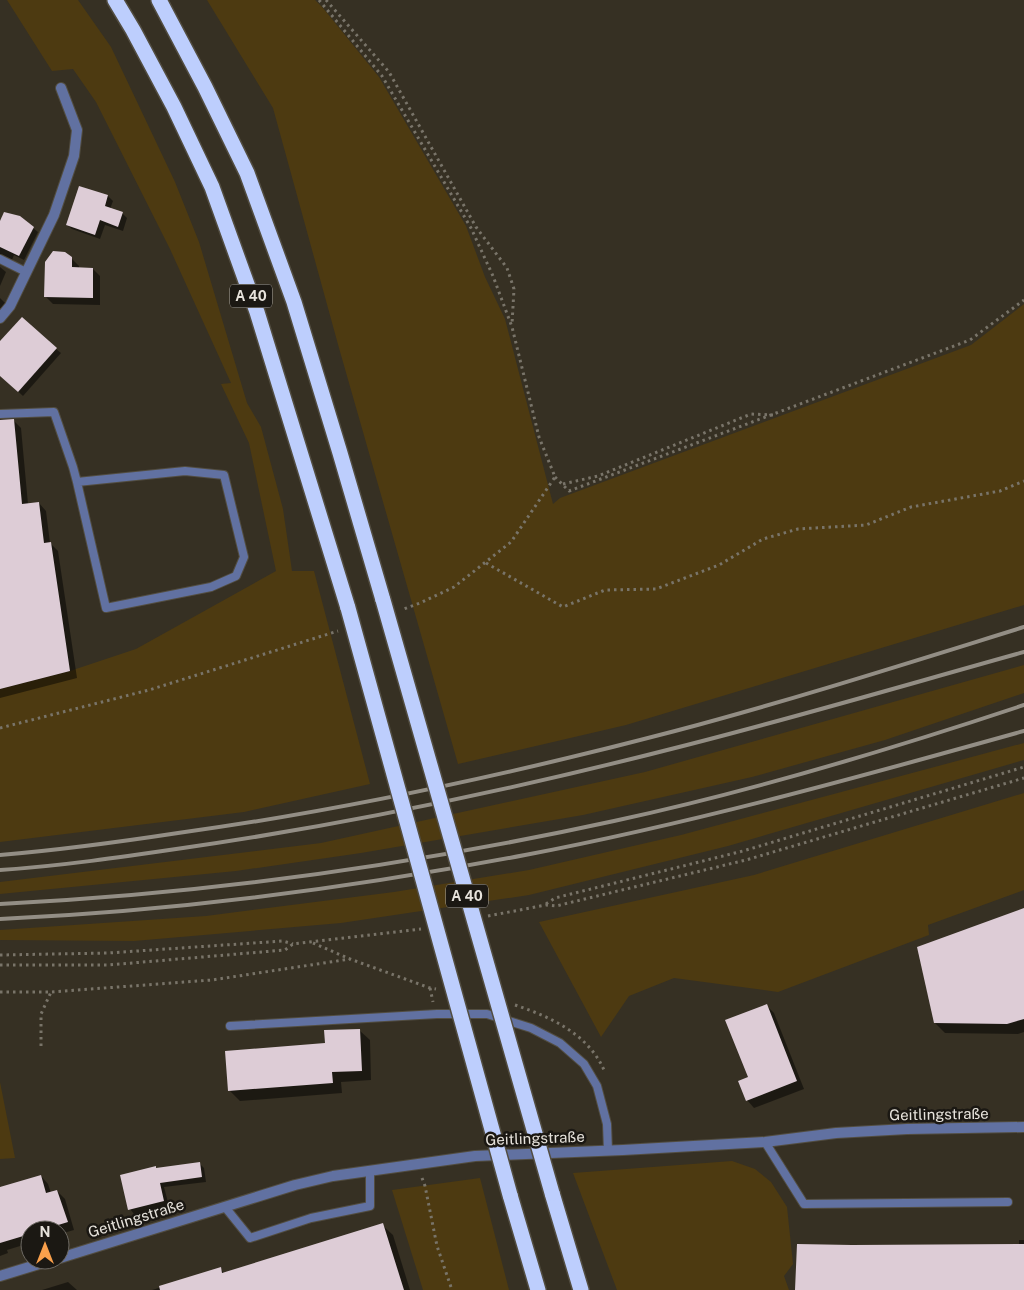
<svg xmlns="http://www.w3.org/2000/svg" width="1024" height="1290" font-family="'Public Sans',sans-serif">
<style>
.green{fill:#4d3a11}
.shadow{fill:#0007}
.building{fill:#ddccd6}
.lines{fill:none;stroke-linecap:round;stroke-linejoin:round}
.lane-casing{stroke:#524d41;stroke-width:10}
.street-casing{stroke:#524d41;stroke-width:12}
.highway-casing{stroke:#524d41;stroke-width:18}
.path{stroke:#797469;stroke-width:3;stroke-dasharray:2.5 4;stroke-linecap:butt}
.lane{stroke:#6171a1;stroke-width:8}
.street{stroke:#6171a1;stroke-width:10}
.highway{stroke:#bdcefd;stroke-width:15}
.rail{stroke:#938e85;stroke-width:4}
.highway-bridge-casing{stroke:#524d41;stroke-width:18;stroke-linecap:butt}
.highway-bridge{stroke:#bdcefd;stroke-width:15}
.labels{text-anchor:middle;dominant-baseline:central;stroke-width:5;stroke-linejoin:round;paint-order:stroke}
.shield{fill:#1b1813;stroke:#aaa6a0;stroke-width:1}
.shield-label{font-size:14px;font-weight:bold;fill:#e7e3dc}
.street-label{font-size:15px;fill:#e7e3dc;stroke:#1b1813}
</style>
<rect width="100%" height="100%" fill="#363023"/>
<!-- green -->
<g class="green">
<polygon points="7,0 78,0 111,47 175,182 199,242 247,403 261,427 283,509 292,571 314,571 370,784 244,812 0,842 0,689 70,671 136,649 276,571 249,443 221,384 231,383 170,249 96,102 73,69 52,71"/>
<polygon points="207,0 315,0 323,8 379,77 466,226 485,277 505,319 553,504 560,498 971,345 1024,304 1024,605 626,725 458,764 339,348 273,108"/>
<polygon points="1024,665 1024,693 885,740 752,777 583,815 361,853 236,871 0,894 0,882 321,843 645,772"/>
<polygon points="1024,743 1024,760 728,846 529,895 341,923 134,941 0,940 0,930 206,916 394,892 529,870 681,835"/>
<polygon points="1024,793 1024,890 928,925 929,935 778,992 674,978 629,996 601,1037 539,922 754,875"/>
<polygon points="0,1082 15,1158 0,1159"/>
<polygon points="732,1161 755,1169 771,1182 787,1207 793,1264 784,1276 789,1290 617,1290 573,1173"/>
<polygon points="480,1178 509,1290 423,1290 392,1190"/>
</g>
<!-- shadow -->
<g class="shadow">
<polygon points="80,187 108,196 113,201 110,209 122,213 127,218 123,231 105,225 100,239 72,229 67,225"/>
<polygon points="0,224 33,228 38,232 24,260 14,255 12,260 6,258 0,261"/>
<polygon points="71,258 79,266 79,269 93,269 100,276 100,305 53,304 46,297"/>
<polygon points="0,267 6,272 0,286"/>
<polygon points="0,298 9,307 6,310 0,308"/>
<polygon points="0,343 56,349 61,353 23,396 0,375"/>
<polygon points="13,420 21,428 28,504 39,503 46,511 50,543 58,551 77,678 0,698 0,422"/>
<polygon points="1024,910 1024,1032 1018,1034 945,1033 935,1023"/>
<polygon points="766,1005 774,1013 804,1089 754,1108 747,1100 749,1078"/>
<polygon points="359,1030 370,1040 371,1080 341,1082 342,1093 240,1101 230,1091"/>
<polygon points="199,1163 204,1168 206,1182 164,1187 169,1206 134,1214 130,1209 157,1169"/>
<polygon points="41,1176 48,1184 51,1193 57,1191 65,1199 74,1230 60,1234 60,1230 30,1230 30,1243 7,1250 8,1253 0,1256 0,1189"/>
<polygon points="382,1225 393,1235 410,1290 152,1290 220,1269 225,1274"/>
<polygon points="1019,1240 1024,1240 1024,1290 797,1290 852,1246 1019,1245"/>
<polygon points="68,1282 77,1290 42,1290"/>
</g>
<!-- building -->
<g class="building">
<polygon points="79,186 108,195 105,206 123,212 118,227 100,220 95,235 66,225"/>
<polygon points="4,212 20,216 34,227 19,256 0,247 0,221"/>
<polygon points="53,251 65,252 72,257 72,267 93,268 93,298 44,297 45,262"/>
<polygon points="22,317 57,348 18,392 0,376 0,341"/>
<polygon points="14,419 22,504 39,502 44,543 51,542 70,671 0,689 0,420"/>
<polygon points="1024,908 1024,1019 1007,1024 934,1023 917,947"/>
<polygon points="767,1004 797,1081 746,1101 738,1081 748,1077 725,1020"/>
<polygon points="360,1029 362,1071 332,1072 333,1083 228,1091 225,1051 325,1043 324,1030"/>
<polygon points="200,1162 202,1177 160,1183 164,1201 128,1210 120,1175 156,1166 156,1168"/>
<polygon points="41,1175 46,1193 57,1190 68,1222 42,1230 30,1230 30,1234 0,1243 0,1187"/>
<polygon points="383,1223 404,1290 160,1290 159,1286 221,1267 222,1273"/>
<polygon points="797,1244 852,1245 1024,1244 1024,1290 795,1290"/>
</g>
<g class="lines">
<!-- lane casing -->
<g class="lane-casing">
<g id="lane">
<polyline points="0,259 26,272"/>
<polyline points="0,414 54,412 73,467 77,482 106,608 211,587 236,576 244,557 224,475 185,471 77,482"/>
<polyline points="230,1026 437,1014 487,1014 531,1028 560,1043 584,1064 597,1086 607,1124 608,1151"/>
<polyline points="765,1142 804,1204 1008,1202"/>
<polyline points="225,1207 250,1238 311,1218 370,1206 370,1170"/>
</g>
</g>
<!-- street casing -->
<g class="street-casing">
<g id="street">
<polyline points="0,318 10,306 54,215 74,156 77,130 61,88"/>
<polyline points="60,1258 295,1185 333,1176 475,1156 623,1150 765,1142 836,1133 907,1129 1024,1127"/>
<polyline points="0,1276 52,1260"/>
</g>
</g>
<!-- highway casing -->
<g class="highway-casing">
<g id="highway">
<polyline points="115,0 133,30 174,107 212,187 257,312 348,608"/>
<polyline points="159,0 205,87 247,173 294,302 340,453 383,600"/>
<polyline points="552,1193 581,1290"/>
<polyline points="510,1195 538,1290"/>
</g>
</g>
<!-- path -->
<g class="path">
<polyline points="319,0 382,76 471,228 493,276 512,327 539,437 555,477 511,542 454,587 420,603 401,610"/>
<polyline points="326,0 389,72 476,227 507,268 514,289 512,324"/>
<polyline points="555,477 569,491 970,340 1024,300"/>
<polyline points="563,484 598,476 751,414 773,415"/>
<polyline points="486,563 563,607 605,590 656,589 719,565 763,539 798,529 866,525 911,507 1000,491 1024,481"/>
<polyline points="0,728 149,690 338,631"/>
<polyline points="546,904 555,898 743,851 1024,767"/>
<polyline points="488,916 546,905 556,906 746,860 1024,778"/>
<polyline points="313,943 350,959 430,988 436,989"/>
<polyline points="0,955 108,953 283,941 293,944"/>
<polyline points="0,965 108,965 285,950 293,944 421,929"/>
<polyline points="430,988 433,1002"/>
<polyline points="0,992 51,992 212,980 350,959"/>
<path d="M515,1005C551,1017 588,1034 604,1070"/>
<polyline points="41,1046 41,1014 51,992"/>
<polyline points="422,1178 425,1186 437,1246 452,1290"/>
</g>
<!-- lane -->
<use href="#lane" class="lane"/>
<!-- street -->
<use href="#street" class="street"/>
<!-- highway -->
<use href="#highway" class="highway"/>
<!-- rail -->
<g class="rail">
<path d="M0,855C60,850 119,842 178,833C346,810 511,774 675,731C792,700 908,663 1024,627"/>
<path d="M0,870C61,866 122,857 183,848C350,824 515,789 679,747C794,718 909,684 1024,652"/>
<path d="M0,904C206,894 412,865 614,821C753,791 889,750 1024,705"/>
<path d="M0,919C176,911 352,888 525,855C693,823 859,777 1024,731"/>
</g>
<!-- highway-bridge casing -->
<g class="highway-bridge-casing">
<g id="highway-bridge">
<polyline points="383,600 552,1193"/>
<polyline points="348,608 510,1195"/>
</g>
</g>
<!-- highway-bridge -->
<use href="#highway-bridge" class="highway-bridge"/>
</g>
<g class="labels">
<!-- shield labels -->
<g class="shield">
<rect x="230" y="284.5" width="42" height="23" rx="4"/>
<rect x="446" y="884.5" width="42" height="23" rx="4"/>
</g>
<g class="shield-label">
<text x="251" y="296">A 40</text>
<text x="467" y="896">A 40</text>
</g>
<!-- street labels -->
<g class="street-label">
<text transform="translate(939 1114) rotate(-1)">Geitlingstraße</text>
<text transform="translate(535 1138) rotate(-2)">Geitlingstraße</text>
<text transform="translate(136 1218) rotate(-17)">Geitlingstraße</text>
</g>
</g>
<!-- north arrow -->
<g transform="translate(45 1245)"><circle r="24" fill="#1b1813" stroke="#6d6963"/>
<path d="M0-4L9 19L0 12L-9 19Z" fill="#f9a04c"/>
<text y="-8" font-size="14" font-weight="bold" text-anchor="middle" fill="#e7e3dc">N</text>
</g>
</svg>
